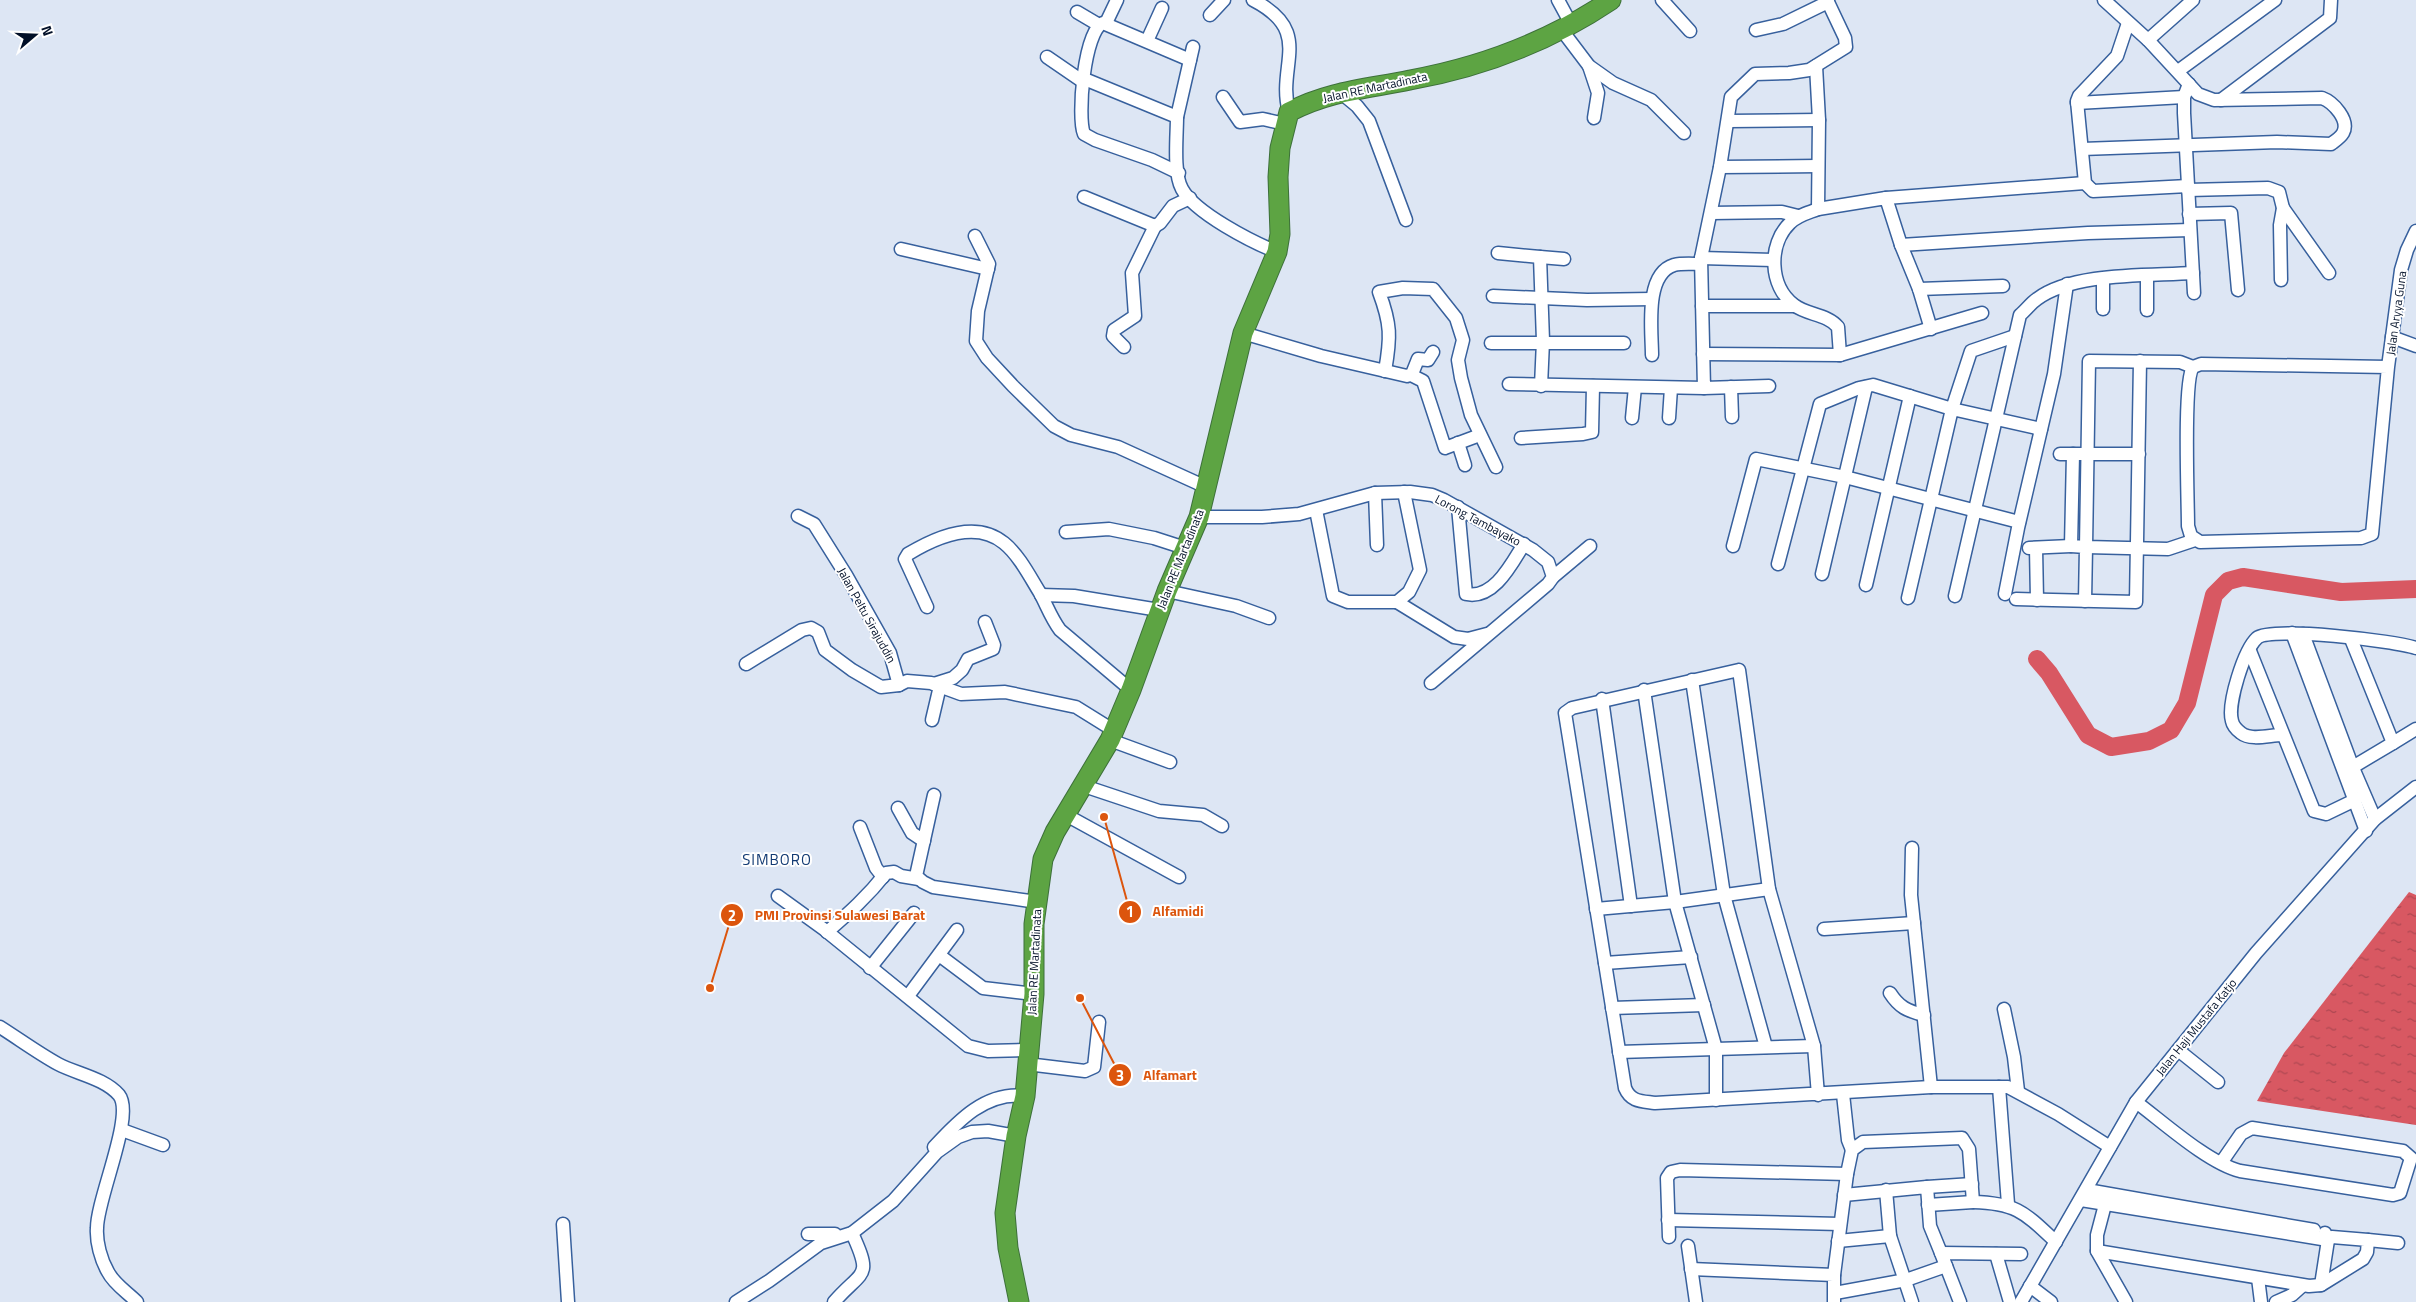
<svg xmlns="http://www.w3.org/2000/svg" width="2416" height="1302" font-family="'Titillium Web',sans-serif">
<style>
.water{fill:url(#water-ripples)}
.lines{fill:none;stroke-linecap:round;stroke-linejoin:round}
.river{stroke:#d85862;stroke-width:18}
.minor-casing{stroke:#37609d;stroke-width:15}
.highway-casing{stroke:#3d703a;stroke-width:21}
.minor{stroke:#fff;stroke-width:12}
.highway{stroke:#5da443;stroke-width:19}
.labels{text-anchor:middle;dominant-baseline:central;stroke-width:4;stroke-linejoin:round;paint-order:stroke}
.street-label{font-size:12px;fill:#021028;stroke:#fff}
.quarter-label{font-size:15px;letter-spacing:1px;fill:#113972;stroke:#fff}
.leader{fill:none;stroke:#dc550d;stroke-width:2}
.callout-dot{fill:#dc550d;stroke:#fff;stroke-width:2}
.mark-label{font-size:15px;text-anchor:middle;font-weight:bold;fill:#fff}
.callout-label{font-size:14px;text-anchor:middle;font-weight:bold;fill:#dc550d;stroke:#fff;stroke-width:4;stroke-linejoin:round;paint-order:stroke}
</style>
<defs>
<pattern id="water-ripples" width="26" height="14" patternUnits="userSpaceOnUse" patternTransform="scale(1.25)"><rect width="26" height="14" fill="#d85862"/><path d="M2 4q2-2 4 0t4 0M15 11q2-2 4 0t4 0" fill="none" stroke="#ad4751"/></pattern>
</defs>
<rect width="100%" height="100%" fill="#dde6f4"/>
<!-- water -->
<polygon class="water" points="2409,892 2416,895 2416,1125 2257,1101 2284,1053"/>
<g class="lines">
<!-- river -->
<polyline class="river" points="2037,659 2049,673 2088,735 2111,747 2149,741 2171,730 2187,703 2214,595 2228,581 2243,577 2341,592 2416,589"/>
<!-- minor casing -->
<g class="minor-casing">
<g id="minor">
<path d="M1253,0C1315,32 1276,65 1289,112"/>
<polyline points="1558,0 1571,24"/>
<polyline points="1662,0 1690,31"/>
<polyline points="1077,12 1099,25"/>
<polyline points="1210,15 1224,0"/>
<polyline points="1106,23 1117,0"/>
<polyline points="2128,23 2117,56 2079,96 2077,101 2085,183 2093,191 2188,186"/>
<polyline points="1561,29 1589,66 1613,83 1651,100 1684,133"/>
<polyline points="1756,30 1783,24 1828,2"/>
<polyline points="2148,40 2193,0"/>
<polyline points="1147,41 1162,8"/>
<polyline points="1047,57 1082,81"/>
<polyline points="1589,66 1598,93 1594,118"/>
<polyline points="1816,66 1819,120 1818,209 1886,198 1901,245 2088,233 2190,230"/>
<polyline points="2178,71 2275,0"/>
<path d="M1082,78L1177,117C1177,136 1173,173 1182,189C1195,213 1252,242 1277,252"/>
<polyline points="2189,84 2184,97 2184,113 2194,293"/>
<polyline points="1340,92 1357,106 1369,121 1406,220"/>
<polyline points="1223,97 1240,122 1263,119 1285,124"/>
<polyline points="2221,100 2330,18 2331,0"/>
<polyline points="2077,103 2184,97"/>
<polyline points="1177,117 1193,47"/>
<polyline points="1729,121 1819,120"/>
<path d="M2082,149L2277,142L2331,144C2335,141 2340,138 2343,133C2350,120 2333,102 2322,98L2214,100L2198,94L2148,40L2104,0"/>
<polyline points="1720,167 1818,166"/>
<path d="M1179,173L1152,160L1095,140L1084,134C1077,117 1084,31 1103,23L1190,60"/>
<polyline points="2188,190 2268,188 2279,192 2283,208 2280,225 2281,280"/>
<polyline points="1084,197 1155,226 1160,223 1173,206 1190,198"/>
<polyline points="1886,198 2085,183"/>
<polyline points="2283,208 2329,273"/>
<path d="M1818,209C1808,213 1798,215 1790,223C1768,244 1769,286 1794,305C1807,315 1827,314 1838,327L1840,355"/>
<polyline points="1711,213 1782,212 1798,216"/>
<polyline points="2189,214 2231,213 2238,290"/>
<polyline points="975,236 989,264 978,311 976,341 987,358 1013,386 1054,426 1071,435 1118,447 1206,487"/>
<polyline points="1901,245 1919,289 1931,329"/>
<polyline points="901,249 988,269"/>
<polyline points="1498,253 1540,257 1543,341 1541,386"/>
<polyline points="1540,257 1564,259"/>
<polyline points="1701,258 1773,260"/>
<polyline points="2103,279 2103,309"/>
<polyline points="1919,289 2003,286"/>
<polyline points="1493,296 1587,300 1652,299"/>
<polyline points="1702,306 1795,306"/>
<polyline points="2147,310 2147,276"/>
<polyline points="1243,333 1321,356 1407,376 1412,374 1418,359 1428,360 1433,352"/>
<polyline points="2392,337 2416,346"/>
<polyline points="1491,343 1624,343"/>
<polyline points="1124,347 1113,336 1114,330 1135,316 1132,273 1155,226"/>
<polyline points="1703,354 1840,355 1982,313"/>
<path d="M1652,355C1652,331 1644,274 1674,265C1682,263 1692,264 1701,264"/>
<polyline points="2193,367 2180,362 2089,361 2086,547 2168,549 2195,540"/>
<path d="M2388,367L2201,364L2193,367C2183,381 2188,501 2188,526L2191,536L2200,542L2361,538L2372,534L2388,367L2401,270L2407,250L2416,231"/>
<path d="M1385,371C1391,337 1391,324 1379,292L1403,288L1433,289L1456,318L1463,340L1458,360L1461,378L1471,415L1496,467"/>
<polyline points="1411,375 1423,381 1445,448 1480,435"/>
<polyline points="1509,384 1704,388"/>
<polyline points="1769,386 1704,388 1701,258 1720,167 1731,97 1755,74 1789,73 1809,70 1846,47 1845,38 1827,0"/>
<polyline points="1731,387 1732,417"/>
<polyline points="1632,418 1635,387"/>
<polyline points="1669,418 1671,388"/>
<polyline points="1521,438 1583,434 1592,432 1593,386"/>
<polyline points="1458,443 1465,465"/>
<polyline points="2060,454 2139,454"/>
<polyline points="2073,454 2071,546 2086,547 2085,601"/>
<polyline points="1375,493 1377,545"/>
<path d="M1458,507L1466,594C1494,600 1512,563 1524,544"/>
<polyline points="1316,510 1333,596 1348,602 1397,602 1409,592 1420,570 1404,492"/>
<polyline points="798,516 814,524 846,575 890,653 899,685 907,681 931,683 961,694 1005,692 1076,707 1113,730"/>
<polyline points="1199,517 1262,517 1299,514 1375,493 1410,492 1432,495 1444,500 1533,550 1548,562 1553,577 1548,584 1431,683"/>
<polyline points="1066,532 1109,529 1154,538 1185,548"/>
<polyline points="1733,546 1756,459 1845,477 2019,522"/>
<polyline points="2029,548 2071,546"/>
<polyline points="2036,548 2037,600"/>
<polyline points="1778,564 1820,404 1859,388 1873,385 1952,409 1971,351 2015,336"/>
<polyline points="1822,574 1866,387"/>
<polyline points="1553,577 1590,546"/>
<polyline points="1866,585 1910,396"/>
<polyline points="1167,591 1236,606 1269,618"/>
<polyline points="2005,594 2018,528 2054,374 2067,284"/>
<polyline points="1041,595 1074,596 1159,610"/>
<path d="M1955,596L2020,315C2026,310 2031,303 2037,299C2073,272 2148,276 2193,273"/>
<polyline points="1908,598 1952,409 2041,429"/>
<polyline points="2016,599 2136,602 2140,361"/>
<polyline points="1397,602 1454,637 1468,639 1487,634"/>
<path d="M927,607L905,559L908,554C936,537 976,520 1004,543C1019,555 1030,577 1040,593C1047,606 1051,618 1060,630L1131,690"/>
<polyline points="2292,633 2366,831"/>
<polyline points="2303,634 2353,768 2375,819"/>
<polyline points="2250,651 2314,811 2326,814 2355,800"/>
<polyline points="746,664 802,630 811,628 818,632 825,650 852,670 881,687 899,685"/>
<polyline points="1692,680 1724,895 1766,1047"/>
<polyline points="934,684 953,678 962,670 968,659 993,649 994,645 985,622"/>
<polyline points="1644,690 1675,902 1716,1049 1716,1100"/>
<polyline points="1602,699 1631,906"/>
<polyline points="932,720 940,686"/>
<path d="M2282,735C2270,735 2251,741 2241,733C2237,730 2233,726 2232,721C2227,704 2244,650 2257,638C2271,626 2396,641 2416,648"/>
<polyline points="1110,740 1170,762"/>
<polyline points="2393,743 2416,729"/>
<polyline points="2346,771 2393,743 2351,639"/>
<polyline points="1084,786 1159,811 1203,815 1222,826"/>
<polyline points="934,795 916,876 923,882 933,887 1037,902"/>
<polyline points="898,808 912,833 924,841"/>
<polyline points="1066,815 1179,877"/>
<polyline points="860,827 876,868 883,877"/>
<polyline points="1912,848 1911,895 1931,1087"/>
<polyline points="778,896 825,930 968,1046 988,1051 1028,1050"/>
<polyline points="1596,909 1675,902 1769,889"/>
<polyline points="1824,929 1914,923"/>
<path d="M827,932C849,913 868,896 886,873L894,872L901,876L919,879"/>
<polyline points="939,955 983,988 1034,994"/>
<polyline points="1605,963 1691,957"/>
<polyline points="870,968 914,913"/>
<path d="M1890,993C1899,1007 1907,1011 1924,1015"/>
<polyline points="908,996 957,930"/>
<polyline points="1612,1008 1704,1005"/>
<polyline points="2004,1009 2014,1057 2018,1091"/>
<path d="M0,1027C19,1039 38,1053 58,1064C77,1074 104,1078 119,1095C135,1115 97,1198 97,1228C96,1242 101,1260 108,1272C114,1284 127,1292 137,1302"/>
<polyline points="2178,1050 2218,1082"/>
<polyline points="1619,1052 1814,1046"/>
<polyline points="1027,1064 1085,1071 1094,1067 1099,1022"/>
<polyline points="1999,1087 2008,1204"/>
<polyline points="1843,1094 1848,1140 1852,1150"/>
<path d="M1818,1095L1814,1046L1769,889L1739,670L1572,708L1565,713L1625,1088C1631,1102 1641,1101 1655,1103L1931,1087H2008L2058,1114L2110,1147"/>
<path d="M2136,1102C2163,1122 2208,1163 2240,1171L2393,1195L2400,1193L2411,1158L2403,1151L2252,1128L2241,1134L2221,1163"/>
<polyline points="122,1130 163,1145"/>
<path d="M934,1147C958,1121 986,1091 1025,1096"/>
<polyline points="1927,1187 1972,1184"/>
<polyline points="1886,1190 1890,1236"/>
<polyline points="2087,1190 2314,1230"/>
<polyline points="1844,1195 1927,1187 1930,1226 1941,1253"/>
<polyline points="2107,1197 2097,1235 2097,1251 2126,1302"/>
<polyline points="2081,1200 2328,1240 2332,1237 2368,1240 2367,1252 2363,1259 2321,1285 2309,1286 2097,1251"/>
<polyline points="1928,1205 1973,1202"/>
<polyline points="1668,1220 1840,1224"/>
<polyline points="563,1224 568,1302"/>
<polyline points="808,1234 835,1234"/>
<polyline points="1669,1237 1667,1178 1671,1172 1680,1170 1847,1174"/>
<polyline points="2368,1240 2398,1243"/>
<polyline points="1838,1241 1890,1236 1912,1302"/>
<polyline points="1688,1246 1696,1302"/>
<polyline points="1996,1254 2010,1302"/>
<polyline points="1691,1269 1834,1275 1834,1302"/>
<path d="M1834,1275L1847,1174L1852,1150L1863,1142L1962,1138L1969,1149L1973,1202C2017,1203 2025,1213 2056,1242"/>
<polyline points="2258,1278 2261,1302"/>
<polyline points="2321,1285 2328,1240 2325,1233"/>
<polyline points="2030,1286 2051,1302"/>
<polyline points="1835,1293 1906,1280 1946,1266"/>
<polyline points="736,1302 769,1281 821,1243 852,1233 893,1201 937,1152 958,1137 972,1132 988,1131 1016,1136"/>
<path d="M834,1302C863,1269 873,1279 852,1233"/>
<polyline points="1960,1302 1941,1253 2021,1254"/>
<polyline points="2021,1302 2136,1102 2256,953 2375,819 2416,787"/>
<polyline points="2276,1302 2292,1295 2302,1286"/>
</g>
</g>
<!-- highway casing -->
<g class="highway-casing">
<path id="highway" d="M1019,1302L1008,1248L1005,1213L1016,1136L1025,1096L1034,994V924L1043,859L1055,832L1110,740L1131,690L1167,591L1199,517L1243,333L1277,252L1280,234L1278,177L1280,148L1289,112C1329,91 1366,89 1410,80C1482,67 1550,41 1611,0"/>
</g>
<!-- minor -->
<use href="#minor" class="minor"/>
<!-- highway -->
<use href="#highway" class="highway"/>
</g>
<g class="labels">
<!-- street labels -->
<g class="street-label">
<text transform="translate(1375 87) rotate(-12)">Jalan RE Martadinata</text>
<text transform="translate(2396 313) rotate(-82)">Jalan Aryya Guna</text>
<text transform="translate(1478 520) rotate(28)">Lorong Tambayako</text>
<text transform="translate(1180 559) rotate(-68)">Jalan RE Martadinata</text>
<text transform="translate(867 615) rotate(61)">Jalan Peltu Sirajuddin</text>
<text transform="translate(1034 962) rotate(-87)">Jalan RE Martadinata</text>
<text transform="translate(2196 1027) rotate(-51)">Jalan Haji Mustafa Katjo</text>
</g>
<!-- quarter labels -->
<g class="quarter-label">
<text x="777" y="859">SIMBORO</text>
</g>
</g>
<!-- callouts -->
<path class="leader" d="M1104 817L1130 912M710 988L732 915M1080 998L1120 1075"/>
<g class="callout-dot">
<circle cx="1104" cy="817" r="5"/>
<circle cx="710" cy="988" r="5"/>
<circle cx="1080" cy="998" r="5"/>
<circle cx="1130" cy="912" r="12"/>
<circle cx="732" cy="915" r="12"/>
<circle cx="1120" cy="1075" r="12"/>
</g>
<g class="mark-label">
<text x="1130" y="917">1</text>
<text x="732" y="921">2</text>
<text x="1120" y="1081">3</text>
</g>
<g class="callout-label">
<text x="1178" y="916">Alfamidi</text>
<text x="840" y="920">PMI Provinsi Sulawesi Barat</text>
<text x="1170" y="1080">Alfamart</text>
</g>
<!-- north arrow -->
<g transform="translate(35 35) rotate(71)" stroke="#ffffff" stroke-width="4" paint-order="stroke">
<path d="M0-4L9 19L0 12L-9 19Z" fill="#021028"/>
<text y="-8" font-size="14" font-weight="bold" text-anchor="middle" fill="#021028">N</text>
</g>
</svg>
